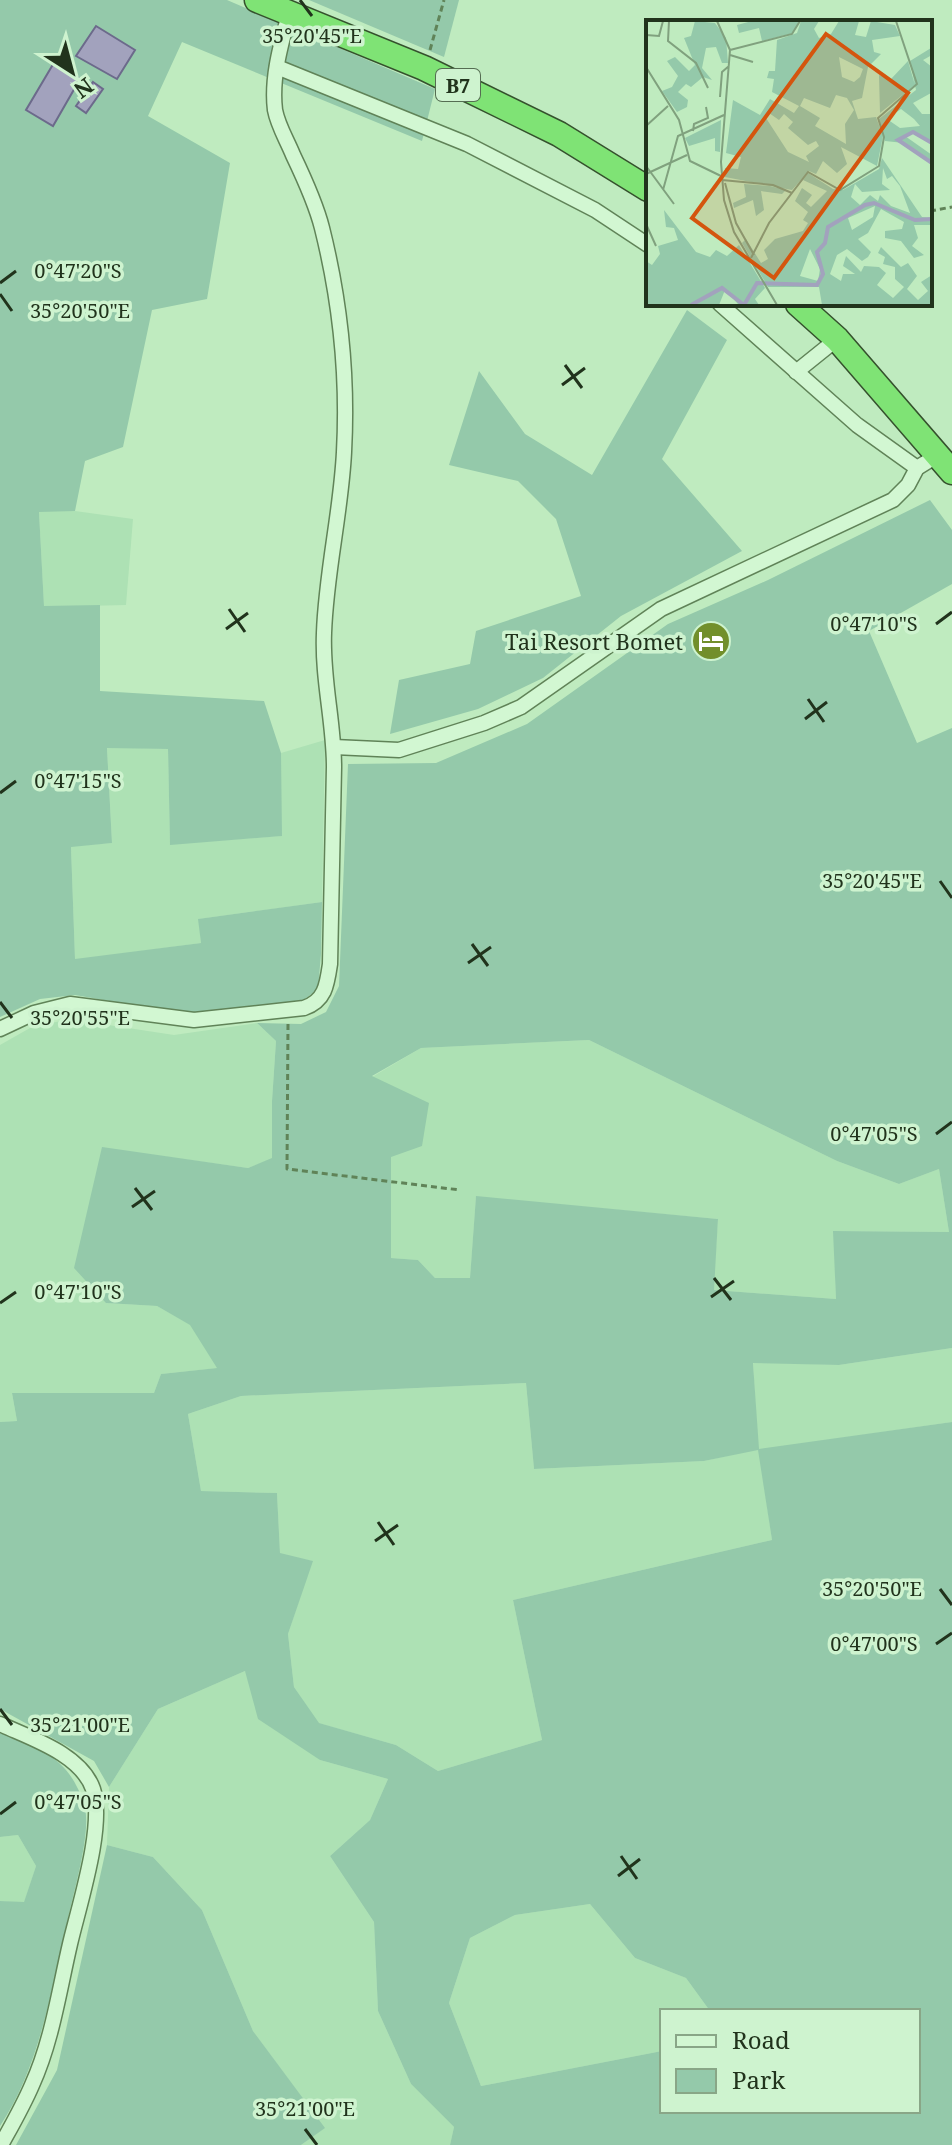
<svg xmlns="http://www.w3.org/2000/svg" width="952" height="2145" font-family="'Noto Serif',serif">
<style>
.farmland{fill:#ade1b4}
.green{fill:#94c9aa;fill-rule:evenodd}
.water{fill:#a2a2bd;stroke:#6c6a8b;stroke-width:2}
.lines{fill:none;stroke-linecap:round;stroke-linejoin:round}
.minor-casing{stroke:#608358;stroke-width:17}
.trunk-casing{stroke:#35512d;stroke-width:27}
.path{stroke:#608358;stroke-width:3;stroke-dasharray:6 4;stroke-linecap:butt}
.minor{stroke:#d2f7d2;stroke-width:14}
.trunk{stroke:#7fe375;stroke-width:24}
.ticks{fill:none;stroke:#21331c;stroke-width:3}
.labels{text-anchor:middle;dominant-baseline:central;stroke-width:7;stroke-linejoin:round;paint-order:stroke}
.shield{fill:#cef3cf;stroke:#556d52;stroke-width:2}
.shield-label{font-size:20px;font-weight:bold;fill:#21331c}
.poi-label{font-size:22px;fill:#21331c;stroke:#cef3cf;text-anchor:end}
.inset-river{fill:none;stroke:#a2a2bd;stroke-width:4}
.inset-road{fill:none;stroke:#80a17e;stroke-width:2}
.view{fill:#d4550e;fill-opacity:0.15;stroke:#d4550e;stroke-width:4}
.inset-edge{fill:none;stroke:#21331c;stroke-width:4}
.ticks-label{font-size:20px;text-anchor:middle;fill:#21331c;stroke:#cef3cf;stroke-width:7;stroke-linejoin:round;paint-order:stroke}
</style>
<rect width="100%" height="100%" fill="#bfebbf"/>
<!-- farmland -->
<g class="farmland">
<polygon points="39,511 75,511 133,519 126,605 44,607"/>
<polygon points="325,740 322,902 199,919 201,943 75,960 71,846 112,843 107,747 168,749 170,844 281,836 281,753"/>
<polygon points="69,1019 174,1035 257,1023 276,1041 272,1101 272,1159 248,1168 102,1148 106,1303 157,1306 191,1325 218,1368 161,1374 154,1393 12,1393 17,1421 0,1422 0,1045 30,1028"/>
<polygon points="589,1040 837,1161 899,1184 939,1169 949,1232 834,1231 836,1299 713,1290 718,1219 476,1197 470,1279 435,1278 418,1260 391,1258 391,1156 372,1077 421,1048"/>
<polygon points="952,1348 952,1422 759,1450 772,1540 513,1600 542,1740 438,1771 396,1745 318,1723 294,1687 288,1634 312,1561 280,1554 277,1493 201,1491 188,1414 241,1396 526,1383 534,1469 704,1461 758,1449 753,1362 839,1365"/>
<polygon points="245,1671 320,1760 388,1779 370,1820 330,1856 374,1922 378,2011 411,2084 454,2127 450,2145 301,2145 324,2128 253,2031 202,1910 153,1857 107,1845 109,1787 158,1709"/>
<polygon points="18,1835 36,1866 24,1903 0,1901 0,1837"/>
<polygon points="590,1904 635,1958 686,1978 710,2011 662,2011 662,2051 481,2086 449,2003 470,1938 515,1915"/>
</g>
<!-- green -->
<g class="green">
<polygon points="0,0 227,0 435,89 422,141 182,42 148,116 230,163 207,299 152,310 123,447 85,461 75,511 39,512 44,606 100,605 100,691 264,701 281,753 282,836 170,845 168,749 107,748 112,843 71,847 75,959 201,943 198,919 322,902 321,954 318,989 301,1002 195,1016 75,995 40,999 0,1017"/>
<polygon points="309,0 459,0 444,57"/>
<polygon points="687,310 727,340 662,459 742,551 621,616 543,678 478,709 390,734 399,680 470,664 476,631 581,596 556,519 518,481 449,465 479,371 525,434 592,475"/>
<path d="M930,500L952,530V584L869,631L917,743L952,728V1348L839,1365L753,1363L759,1449L952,1422V2145H450L454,2127L411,2084L378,2011L374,1922L330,1856L370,1820L388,1779L320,1760L258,1719L245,1671L158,1709L109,1787L94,1761L0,1709V1422L17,1421L12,1393H154L161,1374L217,1368L190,1325L157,1306L106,1303L74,1268L102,1147L248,1168L272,1158V1101L276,1041L257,1023L301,1024L326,1012L339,986L348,764L436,763L527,724L668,624L768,580ZM589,1040L837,1161L899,1184L939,1169L949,1232L833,1231L836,1299L714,1290L718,1219L476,1196L470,1278H435L418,1260L391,1258V1157L422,1146L429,1103L372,1076L421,1048ZM526,1383L534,1469L704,1461L758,1450L772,1540L513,1600L542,1740L438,1771L396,1745L319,1723L294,1687L288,1634L313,1561L280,1553L277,1493L201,1491L188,1414L241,1396ZM590,1904L635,1958L686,1978L710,2011H918V2111H662V2051L481,2086L449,2003L470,1938L515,1915Z"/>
<path d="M0,1733C32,1745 61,1754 77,1787C81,1794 86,1808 86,1816C88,1842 74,1892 68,1918C51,1989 41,2064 0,2126V1901L24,1902L36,1866L18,1835L0,1837Z"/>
<polygon points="107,1845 153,1857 202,1910 253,2031 325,2128 301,2145 16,2145 57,2070"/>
</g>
<!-- water -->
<g class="water">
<polygon points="96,26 135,50 117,79 76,56"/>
<polygon points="55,61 80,79 53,126 26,110"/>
<polygon points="93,82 103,89 86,113 76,106"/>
</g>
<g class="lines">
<!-- minor casing -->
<g class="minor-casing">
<g id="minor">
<polyline points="277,67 467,144 595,210 648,245"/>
<polyline points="720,304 857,425 917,468"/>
<polyline points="796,372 837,339"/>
<polyline points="334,747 399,750 484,723 521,707 661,609 893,500 908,485 917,468 938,455"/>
<path d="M0,1029L34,1013L70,1004L194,1020L304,1008C325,1001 327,985 330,964L334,767C334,722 322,679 324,633C326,572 341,513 344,452C348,378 340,300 322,228C316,204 304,178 293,155C287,140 278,126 275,110C271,78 281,44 289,14"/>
<path d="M0,1724C30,1738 81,1754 93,1789C105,1826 79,1905 70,1944C59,1991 52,2041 32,2085C23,2106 12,2125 1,2145"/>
</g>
</g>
<!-- trunk casing -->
<g class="trunk-casing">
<g id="trunk">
<polyline points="257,0 424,68 559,134 648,189"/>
<polyline points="798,304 837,339 952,472"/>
</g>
</g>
<!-- path -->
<g class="path">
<polyline points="430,50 444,0"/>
<polyline points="930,211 952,207"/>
<polyline points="288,1024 287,1169 460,1190"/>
</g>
<!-- minor -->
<use href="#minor" class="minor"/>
<!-- trunk -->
<use href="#trunk" class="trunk"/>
</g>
<!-- ticks -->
<path class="ticks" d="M300,0L312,16M0,283L16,271M0,294L12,311M565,365L582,388M562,385L585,368M229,609L245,632M936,624L952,612M226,629L248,613M808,699L824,722M805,719L827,702M0,793L16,781M940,881L952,898M472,944L488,966M468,963L491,947M0,1002L12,1018M936,1134L952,1122M135,1188L152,1210M132,1207L155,1191M714,1278L731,1300M711,1297L734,1281M0,1303L16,1292M378,1522L394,1545M375,1541L398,1525M940,1589L952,1605M936,1644L952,1633M0,1709L12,1725M0,1814L16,1802M621,1856L637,1879M618,1876L640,1859M305,2129L317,2145"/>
<!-- icons -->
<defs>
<g id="hotel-disc" transform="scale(2)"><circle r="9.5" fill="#728f2b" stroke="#cef3cf"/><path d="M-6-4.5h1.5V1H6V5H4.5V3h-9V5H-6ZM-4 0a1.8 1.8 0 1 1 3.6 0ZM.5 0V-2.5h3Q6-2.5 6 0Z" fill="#fff"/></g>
</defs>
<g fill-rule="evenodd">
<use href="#hotel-disc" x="711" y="641"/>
</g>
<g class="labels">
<!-- shield labels -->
<rect class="shield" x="436" y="69" width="44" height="32" rx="6"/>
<g class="shield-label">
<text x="458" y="85">B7</text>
</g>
<!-- poi labels -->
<g class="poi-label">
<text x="683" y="641">Tai Resort Bomet</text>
</g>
</g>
<!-- overview -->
<g transform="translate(646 20)">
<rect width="286" height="286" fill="#bfebbf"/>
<path d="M49,1L69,3L80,18L82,43H76L70,27L60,28L56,48L66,60L57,57L45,67L40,64L32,72L42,80L41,87L31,92L16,71L26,67L32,56L21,41L29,37L43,51L49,45L38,18L45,16ZM106,1H153L147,13L116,21L113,8L93,13L91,5ZM155,1H173L168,9L173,18L185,14L193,1H213L209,15L220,17L225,1L249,5L254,16L226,20L228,32L235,34L222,47L216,78L206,81L212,99L230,97L237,116L231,146L195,127L201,144L191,153L177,141L170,154L163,151L146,170L79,157V148L92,149L95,137L80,133L87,80L114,95L124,79L148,93L153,86L126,72L128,59L121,58L123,51H129L131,20L151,13ZM193,37L217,49L214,57L208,62L196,57ZM190,75L201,78L208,90L199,104L200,124L169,106L174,98L154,86L158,78L184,88ZM123,93L133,100L138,94L147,102L142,108L162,125L170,121L173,126L160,136L163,142L142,132L120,98ZM285,28L286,35L277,40L286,47L285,73L267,83L276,94H285L286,124L268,113L259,116L286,135V144L258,123L239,121L233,99L270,70L264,41ZM255,89L268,99L274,106L254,108L241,99ZM262,41L269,65L234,93L233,55L245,59ZM75,100L74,132L69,131V118L43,126L39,118ZM236,138L276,197L286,198V205H268L272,218L266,226L278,235L268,238L255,221L239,218V211L256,209L258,202L235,189L222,213L212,219L225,232L222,237L216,241L201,229L191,235L184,254L195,261L197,254H209L197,246L200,236L215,252L218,246L233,247L240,253L231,265L247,278L258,267L249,259V247L237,244L239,237L232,233L235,227L255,247L262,243L271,256L261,269L272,280L282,271L275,262L286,255V285H176L173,267H122L96,223L100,219L115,243L122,239L118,230L129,219L157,211L162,203L157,200L162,192L149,181L156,168L166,175L160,183L165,187L181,171L157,160L162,153L187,169L197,170L233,149ZM237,148L241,159L246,156L254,166L264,193L245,186L234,175L232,181L224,175L214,185L205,177L209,164L216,172L244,170L236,164ZM229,186L227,197L206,210L202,198ZM164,229L174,249L172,261L154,256ZM98,164L124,166L140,170L136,174L115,171L118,190L110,196L107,180L88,188L87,183L100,177ZM18,190L50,232L64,237L70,230L81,236L93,225L119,268L109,279L113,285L92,284L79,270L73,285H0V241L6,245L14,234L12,226L32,220L28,208L20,207Z" fill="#94c9aa" fill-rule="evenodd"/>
<path class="inset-river" d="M286,123L267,112L252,120L286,143M45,285L76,268L98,285L111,263L171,265L177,254L171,232L179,223L182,207L219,185L228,183L269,200L286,199"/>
<path class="inset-road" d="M23,1L22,21L50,43L62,68M71,1L84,30L75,142L78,180L88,212L131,285M0,15L13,16L17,1M84,30L146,14L154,1M84,35L107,42M0,47L33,100L44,141L75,156M74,77L76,52L83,46M0,106L22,86M47,111L48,104L62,98L60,87M0,146L28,184M0,154L41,135M76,160L127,165L146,173M79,163L90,203L108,235M17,170L32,116L78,95M0,204L10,226M105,238L123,203L162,152L194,170L233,146L238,117L232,98L271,64L250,1"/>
<path class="view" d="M180,14L262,73L128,258L46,198Z"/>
<rect width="286" height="286" class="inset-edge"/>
</g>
<g class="ticks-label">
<text x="312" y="43">35°20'45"E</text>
<text x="78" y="278">0°47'20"S</text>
<text x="80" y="318">35°20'50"E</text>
<text x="874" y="631">0°47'10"S</text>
<text x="78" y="788">0°47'15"S</text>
<text x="872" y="888">35°20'45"E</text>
<text x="80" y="1025">35°20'55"E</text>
<text x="874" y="1141">0°47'05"S</text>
<text x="78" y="1299">0°47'10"S</text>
<text x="872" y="1596">35°20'50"E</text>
<text x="874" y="1651">0°47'00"S</text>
<text x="80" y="1732">35°21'00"E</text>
<text x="78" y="1809">0°47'05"S</text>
<text x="305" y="2116">35°21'00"E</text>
</g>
<!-- legend -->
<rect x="660" y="2009" width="260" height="104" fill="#cef3cf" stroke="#89a687" stroke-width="2"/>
<rect x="676" y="2035" width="40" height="12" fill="#d2f7d2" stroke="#89a687" stroke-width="2"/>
<text x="732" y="2049" font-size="24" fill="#21331c">Road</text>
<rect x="676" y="2069" width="40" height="24" fill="#94c9aa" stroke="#89a687" stroke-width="2"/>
<text x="732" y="2089" font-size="24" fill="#21331c">Park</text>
<!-- north arrow -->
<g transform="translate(72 72) rotate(144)" stroke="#cef3cf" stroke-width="6" paint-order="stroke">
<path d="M0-6L14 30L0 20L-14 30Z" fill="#21331c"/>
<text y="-12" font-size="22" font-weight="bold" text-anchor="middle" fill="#21331c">N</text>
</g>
</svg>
